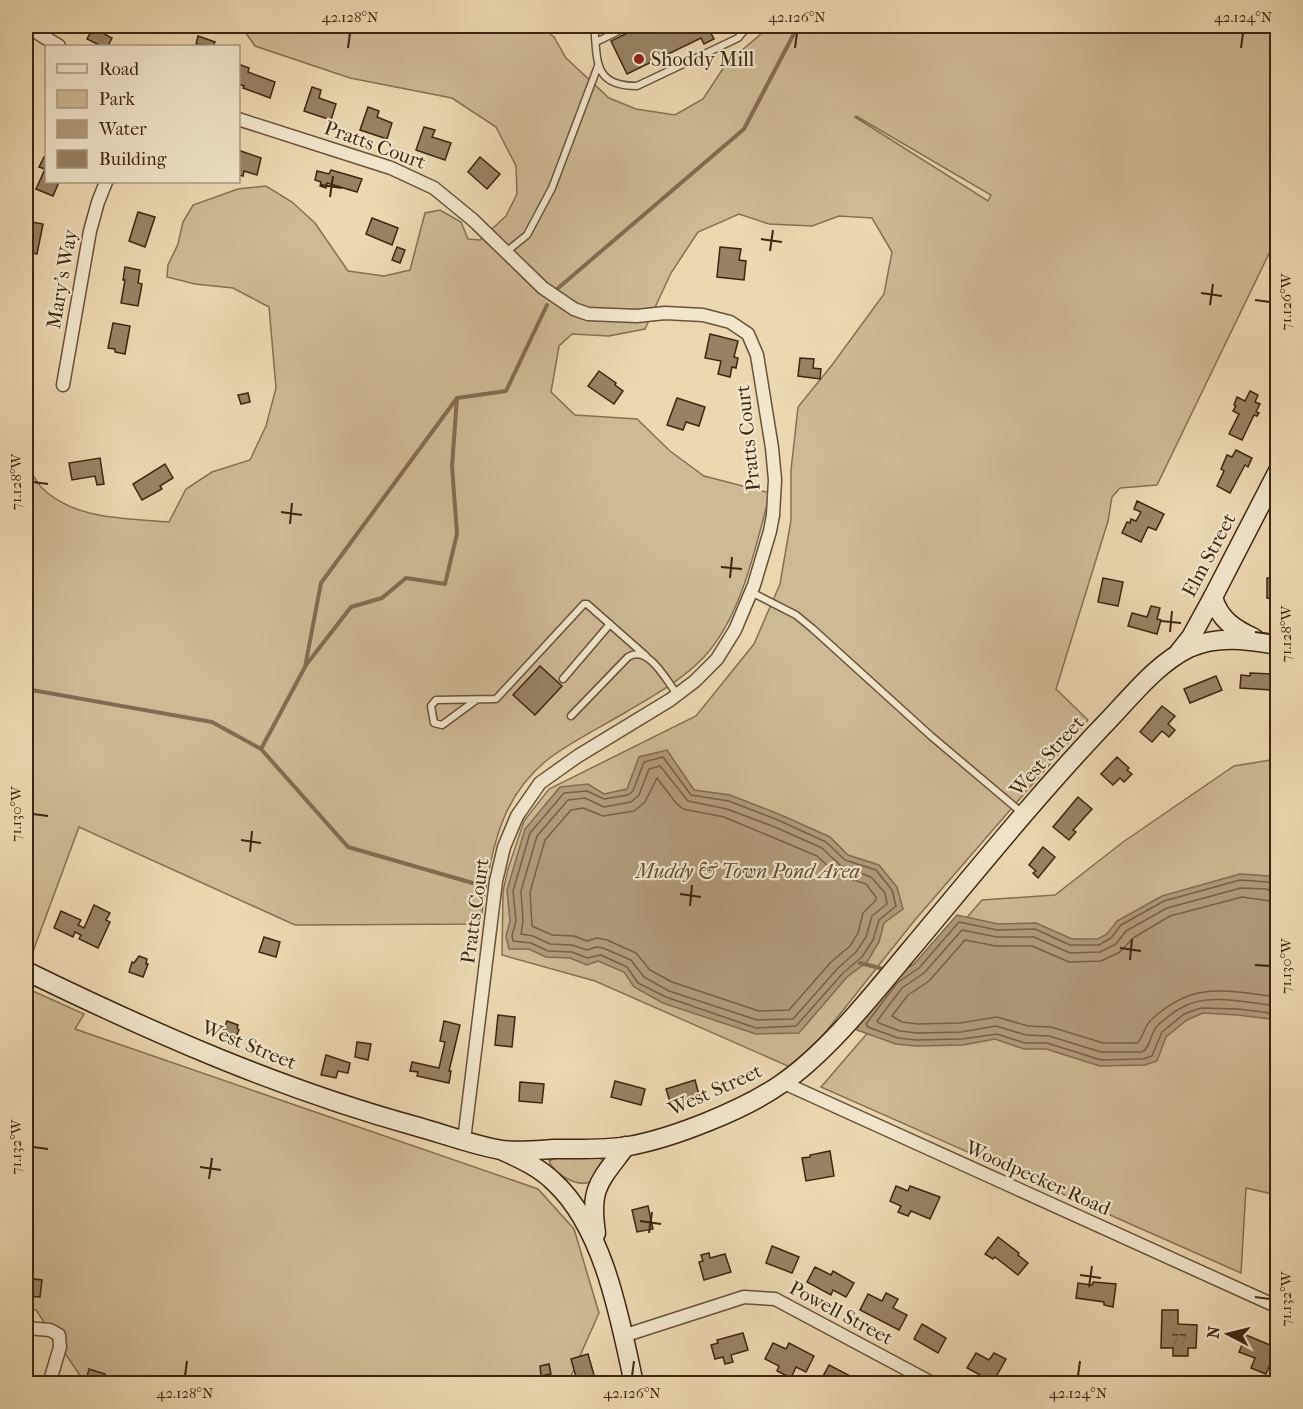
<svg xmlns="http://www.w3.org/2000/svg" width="1303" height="1409" font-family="'IM FELL French Canon',serif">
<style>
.green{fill:#cdba95;stroke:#857052;stroke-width:1.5;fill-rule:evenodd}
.water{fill:#b09b7a;stroke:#826c4f;stroke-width:1.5}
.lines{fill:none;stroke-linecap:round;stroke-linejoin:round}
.shore{stroke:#766044;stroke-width:1.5}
.stream{stroke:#826c4f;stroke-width:4}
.building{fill:#978363;stroke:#3d260e;stroke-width:1.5}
.lane-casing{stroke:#685237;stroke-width:9}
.street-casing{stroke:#685237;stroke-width:15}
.secondary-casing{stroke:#3d260e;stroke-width:21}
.lane{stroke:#f2e6cc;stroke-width:6}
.street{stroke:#f2e6cc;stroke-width:12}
.secondary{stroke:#f2e6cc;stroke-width:18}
.ticks{fill:none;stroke:#3d260e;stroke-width:2}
.poi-dot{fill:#8f2418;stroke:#f2e6cc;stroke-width:2}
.labels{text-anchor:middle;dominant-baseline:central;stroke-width:4.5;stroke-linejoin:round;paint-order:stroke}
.number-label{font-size:16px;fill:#543d23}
.poi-label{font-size:20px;fill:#3d260e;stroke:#f2e6cc;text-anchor:start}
.street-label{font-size:20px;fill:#3d260e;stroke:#f2e6cc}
.park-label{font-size:20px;font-style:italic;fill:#614b30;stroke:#f2e6cc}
.neatline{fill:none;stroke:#3d260e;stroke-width:2}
.ticks-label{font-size:15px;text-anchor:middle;fill:#3d260e}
</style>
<rect width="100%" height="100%" fill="#ebd8b1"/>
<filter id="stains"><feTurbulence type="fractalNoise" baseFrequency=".00333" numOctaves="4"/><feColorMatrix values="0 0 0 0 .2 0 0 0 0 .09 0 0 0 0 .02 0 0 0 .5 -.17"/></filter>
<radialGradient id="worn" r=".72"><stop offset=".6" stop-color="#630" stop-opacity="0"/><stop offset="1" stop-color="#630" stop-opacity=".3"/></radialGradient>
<!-- green -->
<g class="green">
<path d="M241,26H539L554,37L566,58L609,98L636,109L675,115L703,99L726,64L770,26H1277V237L1157,485L1120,488L1112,497L1108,521L1056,689L1088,720L914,921L805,1058L790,1067L595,981L502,955L503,891L508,869L524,821L549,789L696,716L754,644L780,584L791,520V470L798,407L832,365L884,294L892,252L872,218L839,216L812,226L769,224L739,214L698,232L671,273L645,329L609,336L572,334L559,346L551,392L575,415L637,419L670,451L704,476L770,493C756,545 742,616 704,657C681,681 653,696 626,712C601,727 574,740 551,757C495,799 491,860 480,924L295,925L79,827L32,954L26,950V463C30,470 35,480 41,487C73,520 126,518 169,522L186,489L212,472L250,460L266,426L276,388L269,307L233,288L195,284L167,277L168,265L178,244L183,222L193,205L238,189L266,186L292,202L315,223L348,271L384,276L410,270L425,213L440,210L461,222L468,239L480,240L506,216L517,194L516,166L496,127L452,98L350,78L255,46ZM856,116L991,195L988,201L855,117Z"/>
<polygon points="1277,759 1277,1195 1246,1188 1241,1273 821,1087 982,900 1055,895 1123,842 1234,766"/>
<polygon points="26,988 84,1014 75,1029 538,1189 574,1229 599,1313 568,1383 85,1383 36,1310 26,1309"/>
<path d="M556,1158H598L604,1160L590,1182C576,1187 554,1174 549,1161Z"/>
</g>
<!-- water -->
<g class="water">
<polygon points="667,750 694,790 730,795 781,815 830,837 848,855 879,865 897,887 903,909 884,923 879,942 867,962 847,977 799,1033 756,1034 663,1003 634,987 624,972 598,961 587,965 570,958 546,957 529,949 509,949 506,936 510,921 507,890 525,829 560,787 588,784 604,794 627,789 639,757"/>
<polygon points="1240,874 1271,876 1277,880 1277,1020 1238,1015 1203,1013 1187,1020 1166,1037 1157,1061 1145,1065 1100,1066 1046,1049 1024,1049 995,1039 963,1045 916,1046 896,1044 857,1030 862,1016 893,978 914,964 957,915 998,924 1036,923 1072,939 1098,939 1107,934 1117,921 1162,896"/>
</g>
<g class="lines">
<!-- shore -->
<g class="shore">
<polygon points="663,757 691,795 729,801 778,820 826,842 845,860 876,870 892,890 896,906 879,920 873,940 862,957 843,973 796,1026 756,1028 666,997 638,983 627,967 601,955 587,958 572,952 548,951 531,943 513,941 512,936 516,921 513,891 530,833 564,793 587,791 604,799 628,795 633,791 644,762"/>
<polygon points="660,766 688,801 727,809 775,827 822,848 841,866 871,877 885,893 887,904 872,916 866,937 856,952 838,968 793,1019 757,1020 669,991 644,977 631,960 603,948 596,947 587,950 572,945 550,944 533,936 521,934 523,921 521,891 537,836 568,800 585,798 604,807 631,802 639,795 649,769"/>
<polygon points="657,778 676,803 683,809 724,817 817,856 836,874 866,884 876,897 876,900 863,913 858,933 850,946 831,962 789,1010 759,1011 672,982 650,970 636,953 607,940 597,938 587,941 574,936 552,935 532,926 530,892 545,840 571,810 583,808 603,816 634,811 645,802"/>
<polyline points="1278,885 1268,882 1240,880 1164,901 1121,925 1111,938 1099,945 1070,945 1035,929 997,930 959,922 919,968 897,983 866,1024 868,1027 898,1038 916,1040 962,1039 997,1034 1025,1043 1047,1043 1101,1060 1143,1059 1152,1056 1162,1032 1184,1014 1201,1008 1238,1009 1278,1014"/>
<path d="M1278,893L1266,889L1241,888L1167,908L1126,931L1116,944L1100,952L1070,953L1034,937H997L962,930L924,973L902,988L877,1021L879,1023L900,1031L917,1033L961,1032L996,1026L1026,1035L1049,1036L1101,1052H1142C1151,1048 1150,1032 1158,1025C1165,1019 1173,1012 1181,1008C1208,992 1248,1003 1278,1006"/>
<path d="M1278,902L1242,897L1170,916L1133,938L1120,952L1101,961L1069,962L1032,946H996L965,940L929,981L908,995L892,1016L902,1022L918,1024L960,1023L997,1017L1028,1026L1051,1027L1103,1043H1137C1144,1037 1144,1026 1151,1020C1193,980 1225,991 1278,997"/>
</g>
<!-- stream -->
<g class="stream">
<polyline points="557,289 744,129 798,26"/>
<polyline points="306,665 351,607 382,598 406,578 445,584 457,534 452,466 457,398"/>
<polyline points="26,689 212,722 261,749 348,847 483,886"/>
<polyline points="261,749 305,667 321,583 457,398 506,391 547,305"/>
<polyline points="860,963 880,968"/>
</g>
</g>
<!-- building -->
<g class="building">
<polygon points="642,26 687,26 690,33 707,26 714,39 704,44 701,38 627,74 611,41"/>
<polygon points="93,28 112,38 108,46 101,46 87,39"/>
<polygon points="198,36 215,42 213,46 196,44"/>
<polygon points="238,64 249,68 248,72 275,82 270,98 243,88 244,86 238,84"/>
<polygon points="312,87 321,90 319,98 336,104 331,120 304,111"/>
<polygon points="368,107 379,111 377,117 392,123 387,139 360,130"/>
<polygon points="424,127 435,130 432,137 451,143 445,160 416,150"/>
<polygon points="238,150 261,158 257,175 244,171 243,176 238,175"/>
<polygon points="44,157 46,158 46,182 59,182 53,196 36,189 45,169 39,167"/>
<polygon points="480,157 500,174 487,189 468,172"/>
<polygon points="331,170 362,179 357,192 327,183 326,188 320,186 321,182 315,180 317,171 329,174"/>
<polygon points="138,212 155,217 145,247 129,241"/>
<polygon points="372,218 398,228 392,245 366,234"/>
<polygon points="26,221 43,224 37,254 26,252"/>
<polygon points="397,247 405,250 400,263 392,260"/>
<polygon points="720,247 741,249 739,260 746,261 744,280 717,277"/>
<polygon points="125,267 140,270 138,283 142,284 138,306 121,303 125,280 123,280"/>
<polygon points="113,323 130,326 125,354 115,352 115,349 108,348"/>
<polygon points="710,334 738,341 734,357 738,358 736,368 732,367 730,377 718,374 721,361 705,358"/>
<polygon points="800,358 814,359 813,368 821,369 820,379 798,376"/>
<polygon points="599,371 616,383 615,385 623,391 614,404 588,386"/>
<polygon points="1250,391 1258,395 1255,402 1260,404 1256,412 1259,413 1257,416 1254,415 1242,440 1229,434 1239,414 1233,411 1236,406 1234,405 1237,397 1245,401"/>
<polygon points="248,393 250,402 241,404 238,395"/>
<polygon points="677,398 705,407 699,426 686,422 683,430 667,425"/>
<polygon points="1236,450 1252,458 1248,467 1245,465 1230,493 1217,486 1224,471 1221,469 1227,455 1232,457"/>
<polygon points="100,458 104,484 97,485 95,476 72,480 69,463"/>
<polygon points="165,464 173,478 160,486 162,489 142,500 133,484"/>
<polygon points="1137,501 1164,514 1156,530 1148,527 1141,542 1122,533 1127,522 1130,523 1131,519 1136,521 1141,512 1134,509"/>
<polygon points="1103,578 1123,582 1118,606 1098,602"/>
<polygon points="1267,578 1278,579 1278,607 1274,607 1275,599 1267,598"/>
<polygon points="1151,606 1160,608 1157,619 1161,620 1157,634 1128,626 1132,613 1147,617"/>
<polygon points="540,666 562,686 535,715 513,695"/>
<polygon points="1250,673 1275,674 1274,690 1240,688 1241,675 1250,676"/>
<polygon points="1216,676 1222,690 1190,703 1184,689"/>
<polygon points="1162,706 1175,716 1168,724 1175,730 1169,737 1162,731 1152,742 1140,732"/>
<polygon points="1117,757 1129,768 1127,770 1132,774 1124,782 1120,778 1113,785 1101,774"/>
<polygon points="1078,797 1092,809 1073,830 1076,832 1069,840 1053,827"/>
<polygon points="1043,847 1055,857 1038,878 1033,873 1036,871 1029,865"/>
<polygon points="94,905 110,913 106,920 110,922 98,948 79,939 81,935 75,932 73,937 54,928 61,911 81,920 78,925 84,928"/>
<polygon points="264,937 280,942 276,957 259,952"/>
<polygon points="139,956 147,959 146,964 148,964 143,977 129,972 132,962 134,963"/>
<polygon points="498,1015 515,1017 512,1047 495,1045"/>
<polygon points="227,1021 238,1025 237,1028 239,1030 233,1044 220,1039"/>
<polygon points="444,1021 460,1025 449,1071 451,1071 449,1083 417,1076 418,1072 410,1071 412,1062 439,1068 445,1042 440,1041"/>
<polygon points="357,1042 371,1044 368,1060 355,1057"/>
<polygon points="326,1055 350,1063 348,1073 338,1071 336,1078 321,1075"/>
<polygon points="695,1080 699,1095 671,1105 666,1089"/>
<polygon points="615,1081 645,1089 641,1105 611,1097"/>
<polygon points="520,1082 544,1084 542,1103 519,1101"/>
<polygon points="830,1151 834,1176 806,1181 802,1158 810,1157 810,1155"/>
<polygon points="896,1186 908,1191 910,1186 940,1197 930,1219 911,1211 908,1216 898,1212 901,1206 890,1201"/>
<polygon points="648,1206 653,1229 637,1232 632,1210"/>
<polygon points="998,1237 1019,1253 1018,1255 1028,1263 1018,1275 995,1257 993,1259 985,1254"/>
<polygon points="772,1246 799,1257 792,1273 766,1263"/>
<polygon points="709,1253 710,1258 725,1254 731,1272 704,1280 699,1262 703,1261 701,1255"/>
<polygon points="815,1267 831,1275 833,1271 854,1283 846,1297 833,1290 831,1295 807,1282"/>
<polygon points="26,1278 42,1280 40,1297 26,1296"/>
<polygon points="1093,1282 1116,1284 1113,1307 1104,1305 1104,1302 1076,1298 1078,1283 1092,1285"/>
<polygon points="886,1293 898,1299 893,1308 907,1315 899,1330 860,1310 868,1294 882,1301"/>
<polygon points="1162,1310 1178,1310 1178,1324 1197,1325 1196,1348 1188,1348 1188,1356 1173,1356 1173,1348 1161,1348"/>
<polygon points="922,1324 946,1338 938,1353 914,1339"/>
<polygon points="743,1333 748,1350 731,1355 733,1362 725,1364 723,1357 715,1359 711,1345 718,1343 717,1340"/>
<polygon points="1246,1335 1277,1348 1266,1374 1251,1368 1255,1358 1239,1352"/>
<polygon points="773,1343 786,1349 789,1343 814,1356 806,1372 796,1367 791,1378 777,1371 779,1366 765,1359"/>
<polygon points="976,1353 989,1360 994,1353 1006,1359 993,1382 967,1368"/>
<polygon points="588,1354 596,1382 578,1384 571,1359"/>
<polygon points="549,1364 551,1374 541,1376 540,1366"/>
<polygon points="829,1365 860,1381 859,1384 827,1384 821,1380"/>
<polygon points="89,1369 105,1374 102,1384 85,1384"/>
</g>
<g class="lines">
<!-- lane casing -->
<g class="lane-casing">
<g id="lane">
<path d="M594,26C598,60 592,86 637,86L738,38L744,31L745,26"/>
<polyline points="596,42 629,26"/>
<polyline points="506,252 527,235 552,188 598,66"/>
<polyline points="751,592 796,615 813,629 931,736 1021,812"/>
<polyline points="563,679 610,624"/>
<polyline points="476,700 442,725 434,723 431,706 436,700 496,699 584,604 587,604 646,656"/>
<path d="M571,716L628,657C648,644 666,680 677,694"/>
</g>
</g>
<!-- street casing -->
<g class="street-casing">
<g id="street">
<polyline points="26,26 59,46"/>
<polyline points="238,119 391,168 434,188 473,220 543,288 574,309 588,314 637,316 665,313 703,315 730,322 748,334 757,355 772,448 775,480 773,515 770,531 754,585 735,630 717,659 695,681 670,700 578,756 540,783 517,816 504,847 496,881 464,1140"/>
<polyline points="63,385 90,231 98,202 106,182"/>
<polyline points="784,1083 1278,1307"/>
<polyline points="26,1328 50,1330 59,1335 60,1347 49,1384"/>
<polyline points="623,1336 744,1297 775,1299 934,1384"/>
</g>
</g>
<!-- secondary casing -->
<g class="secondary-casing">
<g id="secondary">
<path d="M1213,597C1219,619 1234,629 1254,638"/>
<polyline points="1179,652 1191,637 1213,597 1278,471"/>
<path d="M26,971C151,1032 280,1089 415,1126C441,1133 475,1146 502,1150C518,1152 537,1150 554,1149C579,1149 604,1150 629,1146C673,1138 744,1110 781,1084C827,1053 874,993 910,950C973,875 1034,799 1101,728C1128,701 1154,665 1189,648C1218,635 1248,640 1278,645"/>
<path d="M503,1151C521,1159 540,1168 554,1182C604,1228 620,1319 634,1384"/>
<path d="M596,1233C589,1187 600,1181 626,1146"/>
</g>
</g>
<!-- lane -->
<use href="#lane" class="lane"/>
<!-- street -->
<use href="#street" class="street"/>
<!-- secondary -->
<use href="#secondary" class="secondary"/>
</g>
<!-- ticks -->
<path class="ticks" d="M348,48L350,33M795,48L797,33M1241,48L1243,33M321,185L342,188M330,197L333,176M761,239L782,242M770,251L773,230M1201,293L1222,296M1255,300L1270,302M1210,305L1213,284M33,482L48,484M281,512L302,515M290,524L292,503M721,567L742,569M730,578L732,557M1161,621L1181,623M1170,632L1172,611M1255,632L1270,634M33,814L48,816M241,840L261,843M250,852L252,831M680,894L701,897M690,906L692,885M1120,948L1141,951M1130,960L1132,939M1255,965L1270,966M33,1147L48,1149M200,1167L221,1170M209,1179L212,1158M640,1221L661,1224M649,1233L652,1212M1080,1275L1101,1278M1089,1287L1092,1266M1255,1297L1270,1299M185,1376L187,1361M632,1376L634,1361M1078,1376L1080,1361"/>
<!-- markers -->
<circle class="poi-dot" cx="639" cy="59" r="6"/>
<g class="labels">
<!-- number labels -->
<g class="number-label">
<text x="1179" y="1336">77</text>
</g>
<!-- poi labels -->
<g class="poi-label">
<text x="651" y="59">Shoddy Mill</text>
</g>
<!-- street labels -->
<g class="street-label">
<text transform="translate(375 145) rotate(20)">Pratts Court</text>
<text transform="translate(62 279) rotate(-80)">Mary's Way</text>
<text transform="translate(748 438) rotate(-96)">Pratts Court</text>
<text transform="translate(1209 555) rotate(-62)">Elm Street</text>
<text transform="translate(1047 756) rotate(-48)">West Street</text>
<text transform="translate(475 911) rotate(-82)">Pratts Court</text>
<text transform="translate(249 1045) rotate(22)">West Street</text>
<text transform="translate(715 1090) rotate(-24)">West Street</text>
<text transform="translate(1038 1178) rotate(24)">Woodpecker Road</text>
<text transform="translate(841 1313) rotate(28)">Powell Street</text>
</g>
<!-- park labels -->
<g class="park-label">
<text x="748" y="871">Muddy &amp; Town Pond Area</text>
</g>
</g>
<!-- margin -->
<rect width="1303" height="1409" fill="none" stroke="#ebd8b1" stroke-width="66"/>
<!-- legend -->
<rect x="45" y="45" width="195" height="138" fill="#f2e6cc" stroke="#aa9980" stroke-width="1.5"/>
<rect x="57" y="64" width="30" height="9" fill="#f2e6cc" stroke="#aa9980" stroke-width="1.5"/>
<text x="99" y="75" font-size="18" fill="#3d260e">Road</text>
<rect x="57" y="90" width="30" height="18" fill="#cdba95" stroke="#aa9980" stroke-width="1.5"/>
<text x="99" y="105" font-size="18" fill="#3d260e">Park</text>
<rect x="57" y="120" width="30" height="18" fill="#b09b7a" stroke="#aa9980" stroke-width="1.5"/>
<text x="99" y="135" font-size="18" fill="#3d260e">Water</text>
<rect x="57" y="150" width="30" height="18" fill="#978363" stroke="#aa9980" stroke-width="1.5"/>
<text x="99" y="165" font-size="18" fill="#3d260e">Building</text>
<!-- north arrow -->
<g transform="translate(1228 1334) rotate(277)" stroke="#f2e6cc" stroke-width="4.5" paint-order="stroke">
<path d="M0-4.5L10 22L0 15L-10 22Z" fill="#3d260e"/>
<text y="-9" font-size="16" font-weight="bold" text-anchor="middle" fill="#3d260e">N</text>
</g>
<rect x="33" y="33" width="1237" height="1343" class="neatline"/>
<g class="ticks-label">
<text x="350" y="22">42.128°N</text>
<text x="797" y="22">42.126°N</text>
<text x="1243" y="22">42.124°N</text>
<text transform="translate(1286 302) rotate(-90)" y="5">71.126°W</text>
<text transform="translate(16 482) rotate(-90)" y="5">71.128°W</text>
<text transform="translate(1286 634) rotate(-90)" y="5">71.128°W</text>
<text transform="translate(16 814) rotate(-90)" y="5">71.130°W</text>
<text transform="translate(1286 966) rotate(-90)" y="5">71.130°W</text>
<text transform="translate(16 1147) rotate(-90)" y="5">71.132°W</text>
<text transform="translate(1286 1299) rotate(-90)" y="5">71.132°W</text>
<text x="185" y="1398">42.128°N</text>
<text x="632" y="1398">42.126°N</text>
<text x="1078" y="1398">42.124°N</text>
</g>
<rect width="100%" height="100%" filter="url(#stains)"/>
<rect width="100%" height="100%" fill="url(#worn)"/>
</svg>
